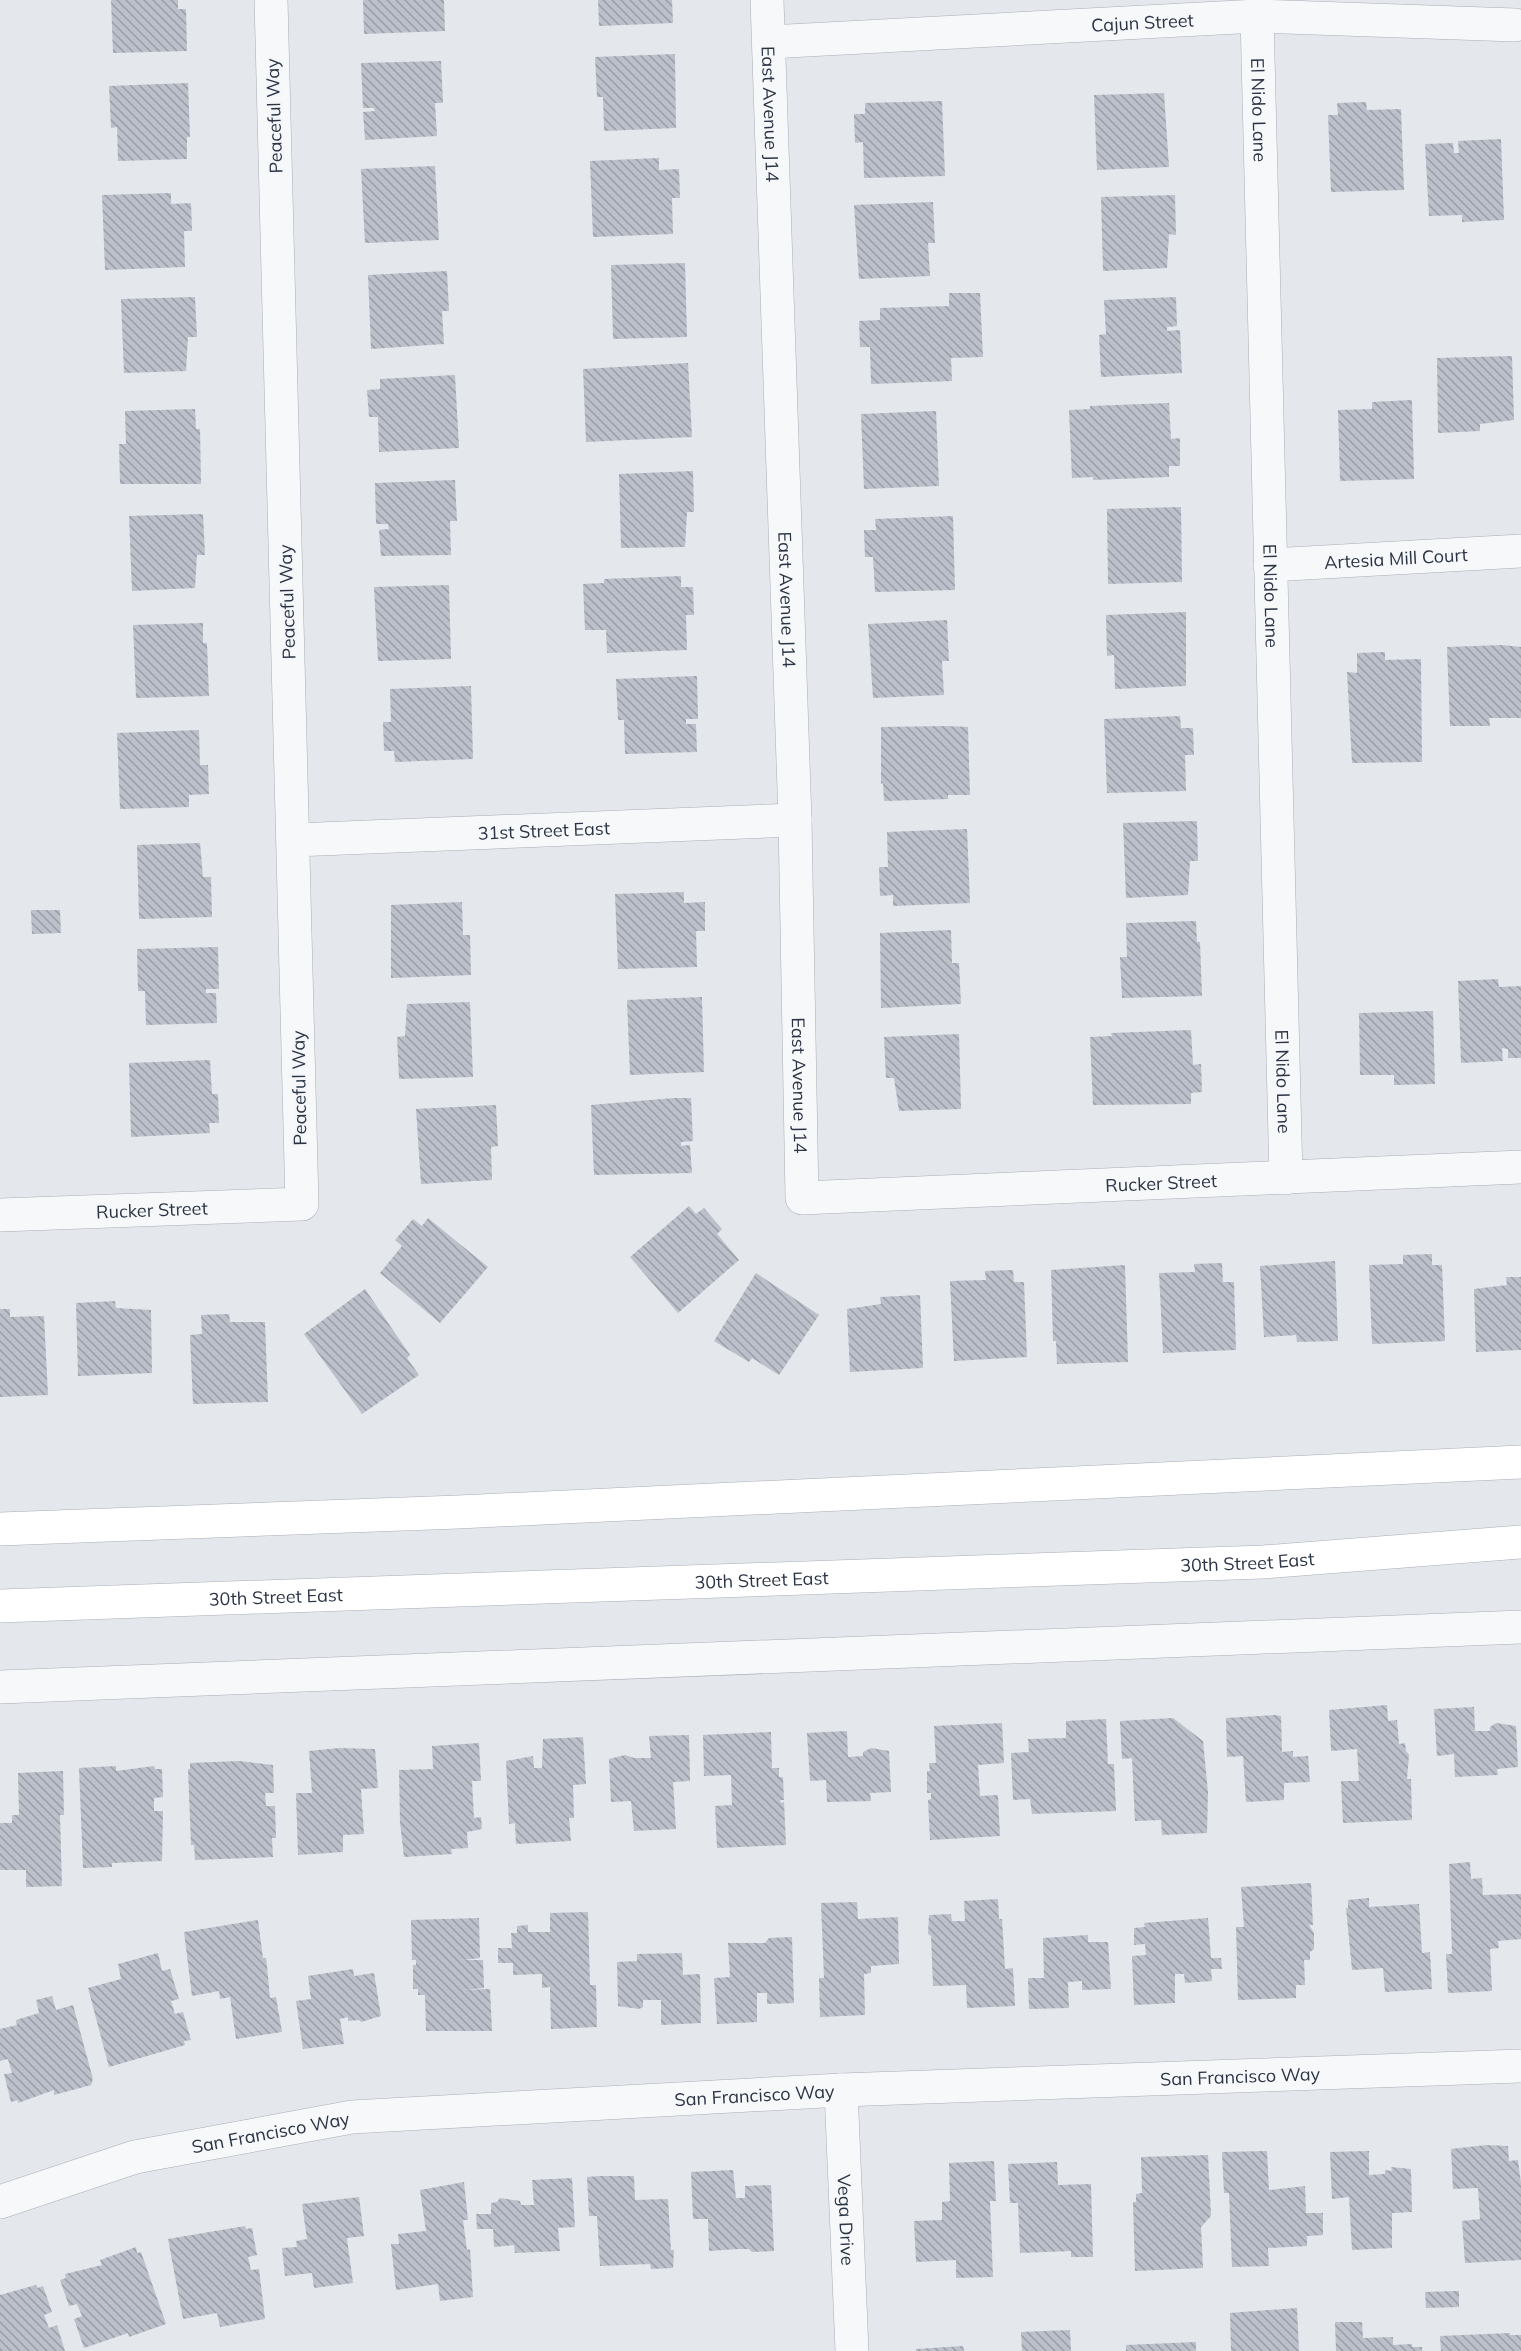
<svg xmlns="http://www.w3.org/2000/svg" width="1521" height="2351" font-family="Mulish,sans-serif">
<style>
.building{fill:url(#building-back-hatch)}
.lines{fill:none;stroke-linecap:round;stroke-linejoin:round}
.street-casing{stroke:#a9aeb7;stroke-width:34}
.secondary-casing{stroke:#a9aeb7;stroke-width:34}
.street{stroke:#f7f8fa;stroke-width:33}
.secondary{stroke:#fff;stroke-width:33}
.labels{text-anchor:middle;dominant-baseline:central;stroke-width:4.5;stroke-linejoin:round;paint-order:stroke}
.street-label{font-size:18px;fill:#2b3445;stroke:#f4f6f9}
</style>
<defs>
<pattern id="building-back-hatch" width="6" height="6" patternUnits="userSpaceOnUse" patternTransform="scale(1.5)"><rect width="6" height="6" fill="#bbc0ca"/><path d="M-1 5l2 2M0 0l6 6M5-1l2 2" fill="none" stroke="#989da6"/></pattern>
</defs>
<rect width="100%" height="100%" fill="#e4e7ec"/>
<!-- building -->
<g class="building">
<polygon points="111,0 178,0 178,9 186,9 187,51 113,53"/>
<polygon points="363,0 444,0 445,31 364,34"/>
<polygon points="598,0 672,0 673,23 599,26"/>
<polygon points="675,54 676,128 604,131 603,97 597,97 595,57"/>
<polygon points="441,61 443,103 435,103 437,136 365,140 363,112 375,111 374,108 363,108 361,63"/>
<polygon points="188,83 190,137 187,137 187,159 118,161 117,127 111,128 109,86"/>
<polygon points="1164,93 1169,167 1097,170 1094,95"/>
<polygon points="942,101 945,176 864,178 863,142 855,143 854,114 865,114 865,103"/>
<polygon points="1366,102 1367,110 1401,109 1404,190 1331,192 1328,115 1338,115 1337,103"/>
<polygon points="1501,139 1504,220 1462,222 1462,215 1429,216 1425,144 1453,143 1454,153 1459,153 1458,141"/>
<polygon points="659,158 659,170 679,169 680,198 672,198 673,234 593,237 590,161"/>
<polygon points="435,166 439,240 365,243 361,169"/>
<polygon points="171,193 171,204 191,203 192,231 184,231 185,267 105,270 102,195"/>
<polygon points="1175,195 1176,235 1169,234 1167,268 1103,271 1101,197"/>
<polygon points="933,202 935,243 928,243 930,276 859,279 854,205"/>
<polygon points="685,263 687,337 613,339 611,265"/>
<polygon points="447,271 449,311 442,311 444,344 371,349 368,275"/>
<polygon points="949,293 980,293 983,357 951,358 952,381 871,384 870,347 860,347 859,321 880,320 880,308 949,306"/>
<polygon points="195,297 197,337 188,337 186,371 124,373 121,299"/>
<polygon points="1176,297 1177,326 1167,327 1167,331 1180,330 1182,373 1101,377 1099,335 1106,334 1104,300"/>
<polygon points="1512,356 1514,420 1480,424 1480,431 1438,433 1437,358"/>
<polygon points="688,363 692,437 586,442 583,369"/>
<polygon points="455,375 459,448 379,452 378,417 369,417 367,390 380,389 380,379"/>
<polygon points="1412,400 1414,479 1340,481 1338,410 1372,409 1372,402"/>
<polygon points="1169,403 1171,439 1180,438 1180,466 1169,466 1169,477 1093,480 1093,477 1072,478 1069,410 1090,409 1090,406"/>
<polygon points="195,409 196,429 200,429 201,484 120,484 119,444 126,444 125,411"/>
<polygon points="936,411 939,486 864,489 861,414"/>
<polygon points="693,471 694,512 687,512 685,547 621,548 619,474"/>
<polygon points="455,480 457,521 450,521 451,555 381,556 379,530 389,529 388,524 376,524 375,483"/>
<polygon points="1181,507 1182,582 1108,584 1107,509"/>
<polygon points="203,514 205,555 197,555 195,588 132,591 129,516"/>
<polygon points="953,516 955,590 875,592 873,557 865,557 864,530 876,530 875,519"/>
<polygon points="681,576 681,587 693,587 694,615 686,615 687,650 607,653 606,630 585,630 583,584 604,583 604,579"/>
<polygon points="449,585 451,659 378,661 374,587"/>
<polygon points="1186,612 1186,686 1115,689 1114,655 1107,656 1106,615"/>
<polygon points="947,620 949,661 942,661 944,695 873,698 868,624"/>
<polygon points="203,623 203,643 207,643 209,696 136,698 133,625"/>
<polygon points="1502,645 1521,647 1521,718 1489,718 1490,726 1450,726 1447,647"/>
<polygon points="1385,652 1385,660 1421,659 1422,762 1352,763 1347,672 1357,673 1357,653"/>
<polygon points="697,676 698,719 686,719 686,724 696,724 697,752 625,754 624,720 618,720 616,679"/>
<polygon points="471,686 473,759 395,762 394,751 384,751 383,722 391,722 390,689"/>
<polygon points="1180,716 1181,728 1193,728 1194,755 1185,755 1186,791 1107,793 1104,719"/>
<polygon points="946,726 968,727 970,795 948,795 948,799 884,801 883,783 881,784 881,727"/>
<polygon points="199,730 200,765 208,765 209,794 189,795 189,807 120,809 117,733"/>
<polygon points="1197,821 1198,861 1190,861 1188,895 1126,898 1123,823"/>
<polygon points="967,829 970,903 893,906 893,895 880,896 879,867 888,867 887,832"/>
<polygon points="200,843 203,877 211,877 212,917 139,919 137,845"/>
<polygon points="684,892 684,903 705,902 705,931 696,931 697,967 618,969 615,894"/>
<polygon points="462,902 463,935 470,935 471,975 391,978 391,905"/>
<polygon points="31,910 60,910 61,933 32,934"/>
<polygon points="1196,921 1197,942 1200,942 1202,996 1122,998 1120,957 1127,957 1126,923"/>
<polygon points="951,930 952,963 959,963 961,1004 881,1008 880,933"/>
<polygon points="218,947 219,989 206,989 206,993 216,993 217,1023 146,1025 145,991 138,991 137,949"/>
<polygon points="1498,979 1499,987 1521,986 1521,1058 1508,1058 1508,1049 1502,1048 1503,1061 1461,1063 1458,981"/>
<polygon points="702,997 704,1072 630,1075 627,1000"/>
<polygon points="470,1002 473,1077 399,1079 397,1037 405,1036 407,1004"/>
<polygon points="1433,1011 1435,1084 1394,1085 1394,1075 1360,1075 1359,1013"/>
<polygon points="1191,1030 1193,1065 1201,1064 1202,1092 1191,1093 1191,1104 1093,1105 1090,1037 1112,1036 1111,1033"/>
<polygon points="959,1034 961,1109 899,1111 894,1078 886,1078 884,1037"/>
<polygon points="210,1060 212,1094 218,1094 219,1123 209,1123 210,1133 131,1137 129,1063"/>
<polygon points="674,1098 691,1098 693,1141 681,1142 681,1146 690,1145 692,1173 594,1175 591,1105"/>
<polygon points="496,1105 498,1146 491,1147 492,1180 421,1184 416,1109"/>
<polygon points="689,1206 696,1214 704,1208 722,1229 717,1234 739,1260 678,1313 630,1257"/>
<polygon points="428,1218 488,1267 440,1323 380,1273 402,1246 395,1240 413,1219 422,1226"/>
<polygon points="1432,1254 1432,1265 1442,1265 1445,1341 1372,1344 1369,1265 1403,1264 1403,1255"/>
<polygon points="1335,1261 1338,1341 1297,1342 1296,1335 1264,1337 1260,1266"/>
<polygon points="1222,1263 1223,1282 1234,1282 1236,1350 1163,1353 1159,1273 1195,1272 1194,1264"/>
<polygon points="1125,1265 1128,1362 1057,1364 1056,1341 1053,1341 1051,1270"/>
<polygon points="1013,1270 1014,1282 1024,1282 1027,1357 954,1361 950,1281 986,1280 985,1271"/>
<polygon points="756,1273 819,1315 779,1375 752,1358 749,1362 714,1341"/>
<polygon points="1506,1277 1521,1277 1521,1350 1476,1352 1474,1289 1507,1285"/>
<polygon points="365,1289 410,1355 407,1358 419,1375 362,1414 304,1334"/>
<polygon points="920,1295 923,1368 850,1372 847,1309 881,1304 880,1297"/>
<polygon points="115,1301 116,1308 151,1310 152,1373 78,1376 76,1303"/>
<polygon points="0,1309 10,1309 10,1317 44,1316 48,1395 0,1397"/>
<polygon points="229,1314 230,1322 265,1322 268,1402 193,1404 190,1335 202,1334 201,1315"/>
<polygon points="1387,1705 1388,1721 1397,1720 1399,1744 1405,1743 1406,1751 1409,1755 1407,1779 1411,1779 1412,1820 1343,1823 1341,1781 1359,1781 1357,1749 1331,1751 1329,1710"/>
<polygon points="1474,1707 1475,1731 1490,1731 1490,1727 1496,1723 1516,1726 1518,1767 1497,1769 1498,1775 1455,1777 1454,1754 1437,1756 1434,1709"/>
<polygon points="1275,1715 1281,1716 1282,1752 1293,1751 1293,1757 1308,1756 1310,1782 1284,1783 1284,1800 1246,1802 1243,1756 1227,1757 1226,1718"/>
<polygon points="1173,1718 1203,1741 1208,1792 1207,1833 1162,1835 1161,1820 1135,1821 1132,1758 1122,1759 1120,1721"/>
<polygon points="1106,1719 1108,1764 1114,1764 1116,1811 1032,1814 1030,1799 1013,1800 1011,1753 1029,1752 1028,1739 1066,1738 1066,1721"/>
<polygon points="1002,1723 1004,1763 978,1765 980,1796 998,1795 1000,1836 930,1840 928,1800 931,1799 931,1793 927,1793 927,1771 930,1771 929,1763 936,1763 934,1726"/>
<polygon points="847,1731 848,1757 863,1756 863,1752 871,1748 889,1751 891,1792 870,1793 871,1801 827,1802 826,1780 810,1781 807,1733"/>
<polygon points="771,1732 772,1768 779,1768 779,1777 783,1777 784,1800 780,1800 781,1803 784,1802 786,1845 717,1848 715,1806 732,1805 731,1775 704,1776 703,1735"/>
<polygon points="689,1735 690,1781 673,1782 676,1829 634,1831 631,1801 611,1802 609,1759 625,1755 634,1758 651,1758 649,1736"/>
<polygon points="583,1737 586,1784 573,1785 574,1818 569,1818 571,1841 516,1844 515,1823 509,1824 506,1761 533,1756 534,1768 542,1768 543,1739"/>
<polygon points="479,1743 481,1781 472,1781 474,1818 481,1817 482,1829 467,1832 468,1848 451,1849 452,1854 404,1857 400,1822 399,1770 433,1769 432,1746"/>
<polygon points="339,1748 375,1749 378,1788 361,1789 364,1834 343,1835 343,1852 298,1855 296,1793 312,1793 309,1751"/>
<polygon points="239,1761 273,1765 274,1793 265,1793 266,1806 275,1806 276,1838 272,1838 273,1857 195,1860 194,1845 191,1845 188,1769 190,1769 190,1763"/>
<polygon points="116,1766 116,1771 154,1766 155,1769 162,1769 163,1797 154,1798 154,1811 163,1811 162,1861 112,1863 112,1867 83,1868 79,1768"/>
<polygon points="63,1771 64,1815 60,1815 62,1886 26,1887 26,1870 0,1870 0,1823 12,1823 12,1815 19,1815 18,1773"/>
<polygon points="1470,1862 1471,1879 1482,1878 1483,1895 1521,1894 1521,1939 1498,1941 1499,1948 1490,1949 1492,1991 1448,1993 1446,1954 1452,1954 1449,1864"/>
<polygon points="1311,1883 1313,1925 1309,1925 1314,1933 1314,1949 1310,1952 1310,1960 1304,1960 1305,1985 1296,1985 1296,1998 1238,2000 1236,1927 1244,1927 1241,1887"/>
<polygon points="1369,1898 1369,1907 1419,1904 1422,1953 1430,1952 1432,1989 1385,1992 1383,1968 1352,1970 1346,1908 1348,1908 1348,1900"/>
<polygon points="998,1899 999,1919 1002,1919 1005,1969 1013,1968 1015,2006 967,2008 966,1985 933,1986 931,1936 928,1934 929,1915 951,1914 952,1921 965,1921 964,1901"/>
<polygon points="857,1902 858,1919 898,1917 899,1964 871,1966 871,1973 864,1974 865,2015 820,2017 819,1978 824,1978 821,1903"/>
<polygon points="588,1912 590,1985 596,1985 597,2027 551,2029 550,1987 542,1988 542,1974 513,1975 513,1963 498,1963 498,1948 512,1948 511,1933 517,1933 517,1926 528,1925 528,1932 550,1932 550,1913"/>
<polygon points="479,1918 480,1958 463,1960 483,1960 484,1988 464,1990 490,1989 492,2031 426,2031 425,1995 418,1995 418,1989 413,1989 413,1965 416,1965 416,1960 412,1960 411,1920"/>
<polygon points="1208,1918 1211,1958 1221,1958 1222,1969 1211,1969 1212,1981 1185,1983 1184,1974 1175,1974 1175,2003 1134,2005 1132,1956 1146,1955 1145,1944 1134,1945 1134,1928 1145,1927 1144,1923"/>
<polygon points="258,1920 263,1958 266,1958 267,1966 270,1998 276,1997 282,2032 236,2039 230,1997 220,1999 219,1991 192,1996 184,1932"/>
<polygon points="1088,1935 1088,1942 1108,1942 1111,1989 1082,1990 1082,1981 1068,1982 1069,2008 1029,2009 1028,1978 1044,1978 1043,1938"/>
<polygon points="792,1937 794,2003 767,2004 767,1993 757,1993 757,2022 717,2024 714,1978 730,1977 728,1943 765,1943 769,1938"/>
<polygon points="158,1953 162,1971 170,1969 179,1999 171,2001 175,2014 183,2012 191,2040 184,2041 185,2045 109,2067 88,1988 121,1979 118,1964"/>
<polygon points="682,1953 683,1975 700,1974 701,2023 661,2025 661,2000 643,2000 643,2007 639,2009 618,2006 617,1962 637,1961 637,1954"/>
<polygon points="353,1969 354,1976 374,1973 381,2016 361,2022 359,2020 348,2021 348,2017 340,2019 344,2044 303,2049 296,2001 311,1999 308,1976"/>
<polygon points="52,1996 56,2010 73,2005 93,2079 91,2085 54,2095 54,2090 18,2103 18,2100 11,2102 4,2074 12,2073 8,2059 0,2061 0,2029 17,2025 16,2020 39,2013 36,2000"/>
<polygon points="1486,2145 1508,2146 1509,2161 1518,2160 1521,2183 1521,2260 1465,2263 1462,2221 1480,2219 1478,2188 1453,2189 1451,2149"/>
<polygon points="1267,2151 1269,2190 1305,2186 1306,2213 1323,2213 1323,2235 1307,2236 1307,2246 1268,2248 1269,2266 1232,2267 1229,2193 1224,2193 1222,2152"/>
<polygon points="1369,2151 1369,2175 1385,2174 1385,2170 1392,2171 1391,2167 1411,2169 1412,2212 1392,2213 1392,2248 1352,2250 1349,2197 1332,2199 1330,2152"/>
<polygon points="1208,2155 1211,2216 1201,2227 1203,2268 1135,2271 1133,2202 1136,2202 1136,2194 1142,2193 1141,2157"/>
<polygon points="994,2161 996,2201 990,2201 993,2277 956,2278 956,2260 916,2262 914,2221 942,2220 942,2202 950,2201 949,2163"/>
<polygon points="1057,2162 1058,2185 1091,2184 1093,2257 1071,2257 1071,2251 1020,2253 1018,2203 1010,2203 1008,2164"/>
<polygon points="733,2170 736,2198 745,2198 745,2186 771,2185 774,2251 752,2252 749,2249 738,2249 709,2251 708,2219 693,2219 691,2172"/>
<polygon points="600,2176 634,2176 635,2200 668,2199 671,2250 674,2250 673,2268 651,2269 650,2264 600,2266 597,2216 589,2216 587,2177"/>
<polygon points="572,2178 575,2227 558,2228 560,2251 515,2253 514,2245 494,2247 493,2229 477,2229 476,2214 491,2214 491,2203 497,2202 500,2198 520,2201 521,2205 534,2205 532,2180"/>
<polygon points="464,2182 468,2220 463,2220 467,2250 470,2249 473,2297 440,2301 438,2284 396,2290 391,2244 399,2244 398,2234 426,2231 420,2190"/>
<polygon points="359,2197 364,2236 347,2238 353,2283 314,2288 312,2273 285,2276 282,2248 297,2247 296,2241 307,2239 302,2204"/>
<polygon points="245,2226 246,2229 252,2228 257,2255 248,2257 251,2270 259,2269 265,2319 220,2327 217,2313 183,2319 168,2239"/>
<polygon points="136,2247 137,2253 141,2252 166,2324 129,2337 128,2333 84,2348 74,2319 82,2316 77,2304 69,2306 60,2280 66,2278 65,2274 102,2265 100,2260"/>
<polygon points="36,2285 37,2288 43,2286 52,2312 44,2315 49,2328 57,2325 65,2351 0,2351 0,2295"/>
<polygon points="1459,2291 1459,2307 1426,2308 1425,2292"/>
<polygon points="1297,2308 1299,2351 1231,2351 1230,2313"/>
<polygon points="1335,2322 1362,2322 1363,2338 1393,2337 1393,2345 1412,2344 1412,2347 1422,2347 1422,2351 1336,2351"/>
<polygon points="1070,2330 1071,2351 1022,2351 1021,2332"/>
<polygon points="1510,2333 1510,2335 1521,2335 1521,2351 1441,2351 1440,2336"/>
<polygon points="1196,2342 1196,2351 1126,2351 1126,2345"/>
<polygon points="963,2346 964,2351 916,2351 916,2349"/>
</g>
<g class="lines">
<!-- street casing -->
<g class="street-casing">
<g id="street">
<path id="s1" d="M767,0L795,820L802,1198L1521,1167"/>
<path id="s2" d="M1257,16L1286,1178"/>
<path id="s3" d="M769,42L1257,16L1515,25"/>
<path id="s4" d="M1270,565L1521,551"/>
<path id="s5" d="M294,840L795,820"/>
<path id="s6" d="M0,1215L302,1204L271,0"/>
<polyline points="0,1687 1521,1627"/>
<path id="s7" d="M841,2090L852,2351"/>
<path id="s8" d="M0,2202L135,2157L352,2117L841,2090L1521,2066"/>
</g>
</g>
<!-- secondary casing -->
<g class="secondary-casing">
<g id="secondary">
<polyline points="0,1529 458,1512 1521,1462"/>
<path id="s9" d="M0,1606L1263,1562L1521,1542"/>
</g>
</g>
<!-- street -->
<use href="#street" class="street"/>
<!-- secondary -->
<use href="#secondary" class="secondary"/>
</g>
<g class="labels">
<!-- street labels -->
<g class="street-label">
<text stroke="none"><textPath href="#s3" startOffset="374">Cajun Street</textPath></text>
<text stroke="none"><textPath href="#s2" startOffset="94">El Nido Lane</textPath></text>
<text stroke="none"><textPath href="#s1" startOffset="114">East Avenue J14</textPath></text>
<text transform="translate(274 116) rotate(-92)">Peaceful Way</text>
<text stroke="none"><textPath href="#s4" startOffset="126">Artesia Mill Court</textPath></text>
<text stroke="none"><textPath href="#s2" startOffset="580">El Nido Lane</textPath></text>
<text stroke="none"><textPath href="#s1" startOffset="600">East Avenue J14</textPath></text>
<text transform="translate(287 602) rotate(-92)">Peaceful Way</text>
<text stroke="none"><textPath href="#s5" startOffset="250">31st Street East</textPath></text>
<text stroke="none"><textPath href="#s2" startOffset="1066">El Nido Lane</textPath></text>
<text stroke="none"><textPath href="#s1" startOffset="1086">East Avenue J14</textPath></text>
<text transform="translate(299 1088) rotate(-91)">Peaceful Way</text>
<text stroke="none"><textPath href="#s1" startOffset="1558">Rucker Street</textPath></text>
<text stroke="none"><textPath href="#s6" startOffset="152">Rucker Street</textPath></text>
<text stroke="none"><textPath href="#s9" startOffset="1248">30th Street East</textPath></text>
<text stroke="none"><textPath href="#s9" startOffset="762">30th Street East</textPath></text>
<text stroke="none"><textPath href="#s9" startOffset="276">30th Street East</textPath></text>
<text stroke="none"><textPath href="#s8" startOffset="1252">San Francisco Way</textPath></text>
<text stroke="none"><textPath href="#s8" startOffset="766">San Francisco Way</textPath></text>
<text stroke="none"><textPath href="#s8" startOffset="280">San Francisco Way</textPath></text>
<text stroke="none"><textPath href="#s7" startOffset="130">Vega Drive</textPath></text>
</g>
</g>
</svg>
